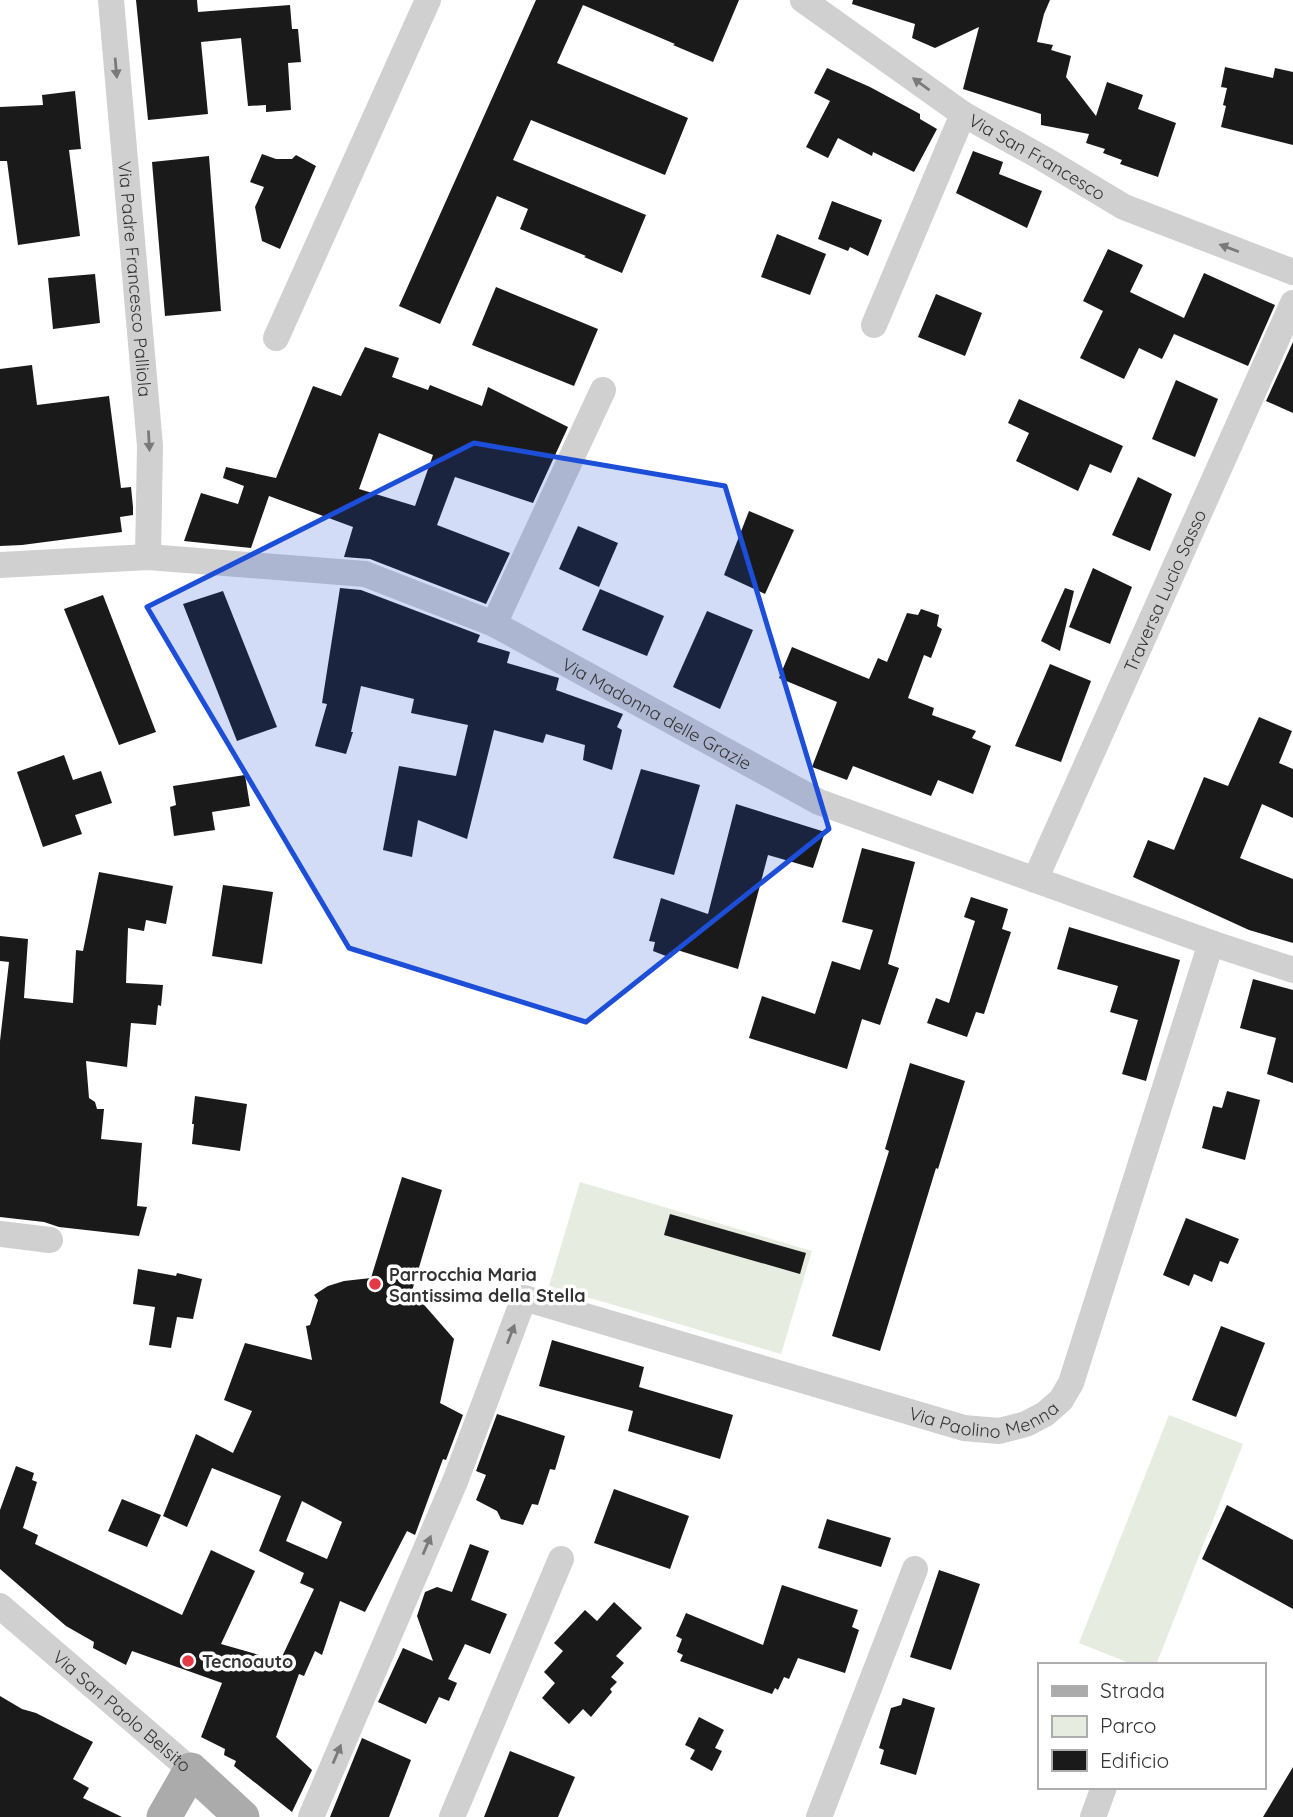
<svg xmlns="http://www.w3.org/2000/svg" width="1293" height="1817" font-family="Quicksand,sans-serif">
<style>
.green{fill:#e6ecdf}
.building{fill:#1a1a1a;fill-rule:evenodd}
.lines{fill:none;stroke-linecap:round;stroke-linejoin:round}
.minor{stroke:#d0d0d0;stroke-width:26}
.major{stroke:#ababab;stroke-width:35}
.oneway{fill:#7a7a7a}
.marked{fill:#1d4ed8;fill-opacity:0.2;stroke:#1d4ed8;stroke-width:5;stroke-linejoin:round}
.poi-dot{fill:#e63946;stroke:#fff;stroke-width:2.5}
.labels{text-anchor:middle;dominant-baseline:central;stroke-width:7;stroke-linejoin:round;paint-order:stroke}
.street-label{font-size:18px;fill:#333;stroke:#fff}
.poi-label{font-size:18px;font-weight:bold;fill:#333;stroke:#fff;text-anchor:start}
</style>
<rect width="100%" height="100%" fill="#fff"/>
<!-- green -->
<g class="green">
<polygon points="580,1182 812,1251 781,1354 549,1286"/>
<polygon points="1169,1415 1243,1444 1156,1665 1134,1665 1079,1643"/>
</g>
<!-- building -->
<g class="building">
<polygon points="136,0 197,0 198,12 290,5 292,29 298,29 301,62 288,63 291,110 266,112 266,105 248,106 241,38 201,42 208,114 148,120"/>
<polygon points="536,0 739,0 713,62 673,45 675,44 583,5 557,63 688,118 665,175 531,120 513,160 646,215 622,273 584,257 586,256 520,229 528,209 497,196 440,324 399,306"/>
<polygon points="853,0 1050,0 1044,14 1037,42 1053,45 1051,50 1071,56 1066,77 1096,116 1107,82 1143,95 1138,109 1176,123 1158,177 1120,164 1122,160 1103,153 1105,149 1086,143 1089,134 1041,125 1041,114 963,89 979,27 935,48 912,38 915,24 852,4"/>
<polygon points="1225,67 1273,78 1275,68 1293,72 1293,145 1221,127 1226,106 1223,105 1227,88 1221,87"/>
<polygon points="827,68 870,87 920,114 920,119 937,129 914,172 873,152 872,156 838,138 828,158 806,147 830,101 814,93"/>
<polygon points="75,91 81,149 69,150 80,236 18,245 7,161 0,161 0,107 43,105 42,95"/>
<polygon points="973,151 1003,162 999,174 1042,191 1027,228 956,193"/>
<polygon points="262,154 276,159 292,159 296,155 316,166 280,249 262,241 255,207 264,187 250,182"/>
<polygon points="209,156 221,311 165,316 152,162"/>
<polygon points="832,201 882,220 868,256 850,247 848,251 818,239"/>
<polygon points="777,234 826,254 810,295 761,277"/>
<polygon points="1108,249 1143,265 1130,292 1184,318 1204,273 1275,305 1248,366 1174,334 1162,359 1139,348 1124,379 1080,358 1103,311 1083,301"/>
<polygon points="95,274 100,323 53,329 48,278"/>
<polygon points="496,287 598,329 574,386 472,345"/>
<polygon points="936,294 982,313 965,356 918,337"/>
<polygon points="1293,342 1293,413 1266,401"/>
<path d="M365,347L399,358L392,377L428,390L430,385L482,406L488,387L568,427L533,503L455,477L437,525L510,553L486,604L370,559L344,557L353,527L269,496L251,548L184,541L201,493L238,504L244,486L223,478L226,467L276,478L313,386L341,396ZM379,433L433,455L415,506L359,489Z"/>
<polygon points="32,365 37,405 109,396 121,488 131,487 133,507 133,515 120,517 122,532 22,545 0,546 0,369"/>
<polygon points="1176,380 1218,399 1195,457 1152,439"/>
<polygon points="1019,399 1123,446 1111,473 1090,464 1078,491 1016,461 1029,433 1008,423"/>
<polygon points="1138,477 1172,494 1150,551 1112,535"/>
<polygon points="749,511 794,530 765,594 724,575"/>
<polygon points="578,526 618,543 599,587 559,569"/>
<polygon points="1093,568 1132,587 1110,644 1069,627"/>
<polygon points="340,588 361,590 480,635 477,642 510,652 507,663 559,678 556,690 623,714 617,727 622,730 612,770 583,760 585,745 546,734 543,743 494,730 467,839 418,820 412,857 383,850 399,766 456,776 468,725 411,713 414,699 361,686 351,732 353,732 346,754 315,746 327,704 322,703"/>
<polygon points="1065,588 1074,591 1060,651 1041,641"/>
<polygon points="600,589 664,616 647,656 582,630"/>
<polygon points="223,591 277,727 237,741 183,604"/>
<polygon points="103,595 156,732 119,745 64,609"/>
<polygon points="921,609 939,615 937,626 942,629 931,658 924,655 908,698 934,708 932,715 976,731 972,738 991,746 973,794 938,780 931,796 853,766 847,780 812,767 837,702 779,678 792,647 869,679 878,658 887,662 907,613 918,615"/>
<polygon points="707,611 753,630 720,709 673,687"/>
<polygon points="1050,664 1091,681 1061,762 1015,746"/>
<polygon points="1259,717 1292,731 1279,763 1293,769 1293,818 1262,804 1240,858 1293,879 1293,943 1249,930 1133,877 1148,840 1174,850 1204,777 1228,786"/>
<polygon points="64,755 73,780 101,771 112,803 75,815 82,834 43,847 17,772"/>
<polygon points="641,769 700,785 674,875 613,858"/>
<polygon points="245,775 250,806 212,812 215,830 174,836 170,807 176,805 173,786"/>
<polygon points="736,804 825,832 813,868 768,855 738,969 674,949 671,958 653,951 655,942 649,941 661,898 708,914"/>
<polygon points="862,848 915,862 888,964 899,968 880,1025 862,1019 847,1069 749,1038 762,996 815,1014 832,961 860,970 873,930 842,922"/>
<polygon points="99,872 173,886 166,924 146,920 144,931 128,928 126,983 163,985 161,1006 158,1005 156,1025 131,1023 127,1067 86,1061 89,1098 95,1102 97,1109 104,1109 101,1139 142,1143 137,1206 147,1207 139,1236 59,1227 44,1222 0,1217 0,1041 9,962 0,961 0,936 28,939 24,998 73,1003 76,950 83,951"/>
<polygon points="223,885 273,892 262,964 212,956"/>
<polygon points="971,897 1008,909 1002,929 1011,932 984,1014 976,1012 967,1037 927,1023 936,998 949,1003 975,921 964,917"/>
<polygon points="1069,927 1180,960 1146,1081 1122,1074 1138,1020 1110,1012 1118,986 1057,969"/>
<polygon points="1253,979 1293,990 1293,1083 1267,1074 1276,1038 1240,1028"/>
<polygon points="910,1063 965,1081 938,1169 936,1168 880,1351 832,1336 889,1151 885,1149"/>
<polygon points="1227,1091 1260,1100 1245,1160 1202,1148 1213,1106 1222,1108"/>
<polygon points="195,1096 247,1104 240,1151 192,1144 194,1124 192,1124"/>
<path d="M402,1177L442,1190L412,1291L454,1339L440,1403L463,1415L446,1460L443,1459L415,1535L407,1531L365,1612L340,1601L322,1655L315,1651L304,1676L299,1674L276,1737L312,1770L292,1812L234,1766L236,1761L224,1755L225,1749L201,1737L222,1683L132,1651L126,1665L93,1648L94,1642L66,1626L0,1569V1510L16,1466L34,1473L32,1480L37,1482L23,1528L38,1535L35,1544L182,1615L211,1550L255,1571L221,1644L280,1661L314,1589L300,1583L304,1573L259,1551L281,1496L212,1468L187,1527L163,1516L196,1434L233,1453L252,1411L224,1400L245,1343L312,1360L306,1326L310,1325L318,1300L314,1295L328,1286L344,1281L371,1278ZM302,1501L342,1522L327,1559L286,1541Z"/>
<polygon points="670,1214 806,1253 800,1274 664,1235"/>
<polygon points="1186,1218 1239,1239 1228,1264 1220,1261 1212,1282 1194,1274 1189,1286 1163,1275"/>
<polygon points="138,1269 176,1276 177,1273 202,1279 193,1319 177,1317 171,1348 149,1345 155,1307 133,1304"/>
<polygon points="1221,1326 1265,1343 1236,1417 1192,1400"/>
<polygon points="552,1340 644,1367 639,1387 733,1415 720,1459 628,1431 633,1411 539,1386"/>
<polygon points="497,1414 565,1436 555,1470 550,1469 538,1505 532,1504 523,1525 501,1519 497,1511 476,1500 486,1475 476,1471"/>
<polygon points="614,1489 689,1516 670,1569 594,1543"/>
<polygon points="122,1499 161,1515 147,1547 108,1531"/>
<polygon points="1227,1505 1293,1540 1293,1609 1202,1559"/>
<polygon points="827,1519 891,1538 881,1567 818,1548"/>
<polygon points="470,1544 489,1551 471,1600 507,1614 490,1654 465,1644 448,1679 457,1683 449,1701 439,1697 426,1724 378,1702 403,1648 433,1661 417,1616 425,1592 437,1587 452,1592"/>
<polygon points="939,1570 980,1584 951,1670 910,1657"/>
<polygon points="782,1585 858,1610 852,1627 859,1630 845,1673 798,1658 789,1679 784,1677 778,1690 775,1688 772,1694 680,1661 683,1655 677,1652 682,1639 676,1636 686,1613 763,1645"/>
<polygon points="614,1602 642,1628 616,1656 624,1663 611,1677 617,1682 610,1689 612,1692 591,1717 583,1709 569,1724 542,1698 555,1683 544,1672 563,1651 554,1643 585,1610 597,1621"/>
<polygon points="0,1696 22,1709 36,1713 93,1742 73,1779 89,1788 83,1798 122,1817 0,1817"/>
<polygon points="903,1698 935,1708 916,1775 880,1764 884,1750 879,1748 891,1708 901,1705"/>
<polygon points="699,1717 724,1730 715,1748 722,1751 712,1771 690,1759 695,1750 685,1745"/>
<polygon points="362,1738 411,1760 389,1817 330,1817"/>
<polygon points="510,1751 575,1777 558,1817 484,1817"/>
<polygon points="1293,1767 1293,1817 1263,1817"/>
</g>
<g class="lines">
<!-- minor -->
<g class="minor">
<path id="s1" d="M111,0L150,446L148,557"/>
<path id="s2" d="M803,0L963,114L1044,159L1124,207L1293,272"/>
<polyline points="874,325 963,114"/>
<polyline points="276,338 428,0"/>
<path id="s3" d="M0,565L148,557L365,574L494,624L819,802L1211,943L1293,970"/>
<polyline points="494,624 603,390"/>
<path id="s4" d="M1035,880L1293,303"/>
<polyline points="0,1234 50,1240"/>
<path id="s5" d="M0,1606L191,1770"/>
<path id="s6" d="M311,1817L456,1479L524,1298L964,1428L999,1431L1026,1424L1045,1414L1061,1400L1071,1383L1211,943"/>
<polyline points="452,1817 561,1559"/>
<polyline points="819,1817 915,1569"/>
<polyline points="1093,1817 1104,1787"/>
</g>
<!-- major -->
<polyline class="major" points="164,1817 191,1770 242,1817"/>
</g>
<!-- one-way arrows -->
<defs><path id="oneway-solid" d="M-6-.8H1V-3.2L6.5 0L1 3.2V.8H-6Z" transform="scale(1.75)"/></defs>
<g class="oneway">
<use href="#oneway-solid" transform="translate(116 68) rotate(85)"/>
<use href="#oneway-solid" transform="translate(921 84) rotate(-144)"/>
<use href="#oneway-solid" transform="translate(1229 248) rotate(-159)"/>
<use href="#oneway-solid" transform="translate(149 441) rotate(87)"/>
<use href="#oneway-solid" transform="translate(511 1334) rotate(-69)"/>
<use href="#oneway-solid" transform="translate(427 1545) rotate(-67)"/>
<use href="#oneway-solid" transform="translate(337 1754) rotate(-67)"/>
</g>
<!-- marked area -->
<path class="marked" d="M474,443L725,486L829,829L586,1022L349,948L147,607Z"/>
<!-- markers -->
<g class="poi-dot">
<circle cx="375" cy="1284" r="7"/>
<circle cx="188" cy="1661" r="7"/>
</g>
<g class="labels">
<!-- street labels -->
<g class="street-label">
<text stroke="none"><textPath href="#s2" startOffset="282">Via San Francesco</textPath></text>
<text stroke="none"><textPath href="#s1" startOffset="280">Via Padre Francesco Palliola</textPath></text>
<text stroke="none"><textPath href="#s4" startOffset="317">Traversa Lucio Sasso</textPath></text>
<text stroke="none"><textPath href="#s3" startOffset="690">Via Madonna delle Grazie</textPath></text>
<text stroke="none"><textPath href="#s6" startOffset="1041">Via Paolino Menna</textPath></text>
<text stroke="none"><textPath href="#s5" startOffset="161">Via San Paolo Belsito</textPath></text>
</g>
<!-- poi labels -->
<g class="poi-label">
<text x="389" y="1274">Parrocchia Maria<tspan x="389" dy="21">Santissima della Stella</tspan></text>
<text x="202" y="1661">Tecnoauto</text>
</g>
</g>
<!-- legend -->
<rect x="1038" y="1663" width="228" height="126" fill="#ffffff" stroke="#adadad" stroke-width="2"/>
<rect x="1052" y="1686" width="35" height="10" fill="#ababab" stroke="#adadad" stroke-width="2"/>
<text x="1100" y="1698" font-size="21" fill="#333333">Strada</text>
<rect x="1052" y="1716" width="35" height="21" fill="#e6ecdf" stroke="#adadad" stroke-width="2"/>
<text x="1100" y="1733" font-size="21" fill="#333333">Parco</text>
<rect x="1052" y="1750" width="35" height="21" fill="#1a1a1a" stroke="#adadad" stroke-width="2"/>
<text x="1100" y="1768" font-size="21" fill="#333333">Edificio</text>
</svg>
